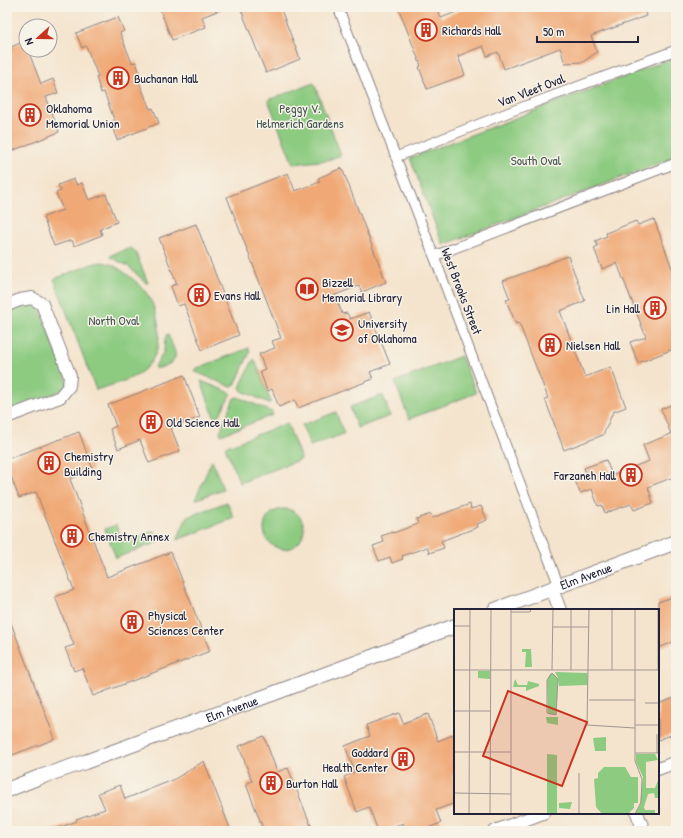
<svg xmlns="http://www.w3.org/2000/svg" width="683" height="838" font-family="'Patrick Hand',sans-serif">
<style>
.green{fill:#8dcb81;stroke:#58765e}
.building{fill:#f0a976}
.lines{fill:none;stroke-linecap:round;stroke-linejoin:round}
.pedestrian-casing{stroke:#8b8384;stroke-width:11}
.minor-casing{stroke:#8b8384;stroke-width:14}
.tertiary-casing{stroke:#8b8384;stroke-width:16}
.pedestrian{stroke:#fff;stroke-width:9}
.minor{stroke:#fff;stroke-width:12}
.tertiary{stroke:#fff;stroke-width:14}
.labels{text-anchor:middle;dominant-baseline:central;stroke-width:3;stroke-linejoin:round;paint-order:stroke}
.poi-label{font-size:13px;fill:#22223b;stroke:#f7f3e8;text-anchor:start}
.street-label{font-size:13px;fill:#22223b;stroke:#f7f3e8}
.park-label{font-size:13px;fill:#425550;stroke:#f7f3e8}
.inset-road{fill:none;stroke:#a09693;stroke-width:1}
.view{fill:#c8321e;fill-opacity:0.15;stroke:#c8321e;stroke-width:2}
.inset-edge{fill:none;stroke:#22223b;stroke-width:2}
</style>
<rect width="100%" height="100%" fill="#f7f3e8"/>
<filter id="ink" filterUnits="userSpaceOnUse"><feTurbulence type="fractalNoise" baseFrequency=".025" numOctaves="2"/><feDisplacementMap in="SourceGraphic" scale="8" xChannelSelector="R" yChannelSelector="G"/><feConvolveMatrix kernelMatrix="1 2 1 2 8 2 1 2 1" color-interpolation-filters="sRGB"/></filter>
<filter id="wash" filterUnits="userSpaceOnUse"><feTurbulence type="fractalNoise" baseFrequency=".012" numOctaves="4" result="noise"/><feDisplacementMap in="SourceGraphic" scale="16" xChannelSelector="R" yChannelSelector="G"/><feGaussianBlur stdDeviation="0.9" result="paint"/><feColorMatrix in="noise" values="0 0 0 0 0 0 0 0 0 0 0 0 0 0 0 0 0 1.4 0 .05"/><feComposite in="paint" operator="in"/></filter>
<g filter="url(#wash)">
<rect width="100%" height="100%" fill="#f4e4cd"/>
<!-- green -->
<g class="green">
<polygon points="676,57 676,157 443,245 410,158"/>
<polygon points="314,83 341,155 328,160 293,164 268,100"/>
<polygon points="130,248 134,250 136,253 148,283 146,283 128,266 110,257 111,255"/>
<path d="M101,262C111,263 117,267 125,273C135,280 145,289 150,299C160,318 164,345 150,363C139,379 114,384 96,390L54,279L92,264Z"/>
<polygon points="37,301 69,386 7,417 7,305"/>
<path d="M167,334L168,335C177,356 182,361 156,369L154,367C158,362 162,356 164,350C165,345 164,339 167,334Z"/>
<polygon points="249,348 250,352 235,385 231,387 196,372 195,369"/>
<polygon points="461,356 476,393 409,419 395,382"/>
<polygon points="253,360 255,360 271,402 269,403 242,391 240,387"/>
<polygon points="201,381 231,393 216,422"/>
<polygon points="383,395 390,416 357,428 350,407"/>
<polygon points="238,397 272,412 273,415 221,435 220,432 234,398"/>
<polygon points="336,412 344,434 310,446 302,425"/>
<polygon points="287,423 301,459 240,483 225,447"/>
<polygon points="212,460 223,489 195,500"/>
<polygon points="227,502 234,518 177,540 187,517"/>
<circle cx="284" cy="529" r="20"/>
<polygon points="116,525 123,542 154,531 158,542 116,558 105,529"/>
</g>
<g id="blocks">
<!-- building -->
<g class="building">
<polygon points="159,7 225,7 225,8 202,17 206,27 172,40"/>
<polygon points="240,7 280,7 300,59 266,73"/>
<polygon points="398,7 436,7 441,18 469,7 643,7 646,16 591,36 597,52 583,62 565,63 560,48 504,69 498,52 487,56 483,46 458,56 465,75 427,89 419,67 421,66"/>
<polygon points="118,17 124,31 120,33 132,63 136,62 141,77 138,79 150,109 153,108 159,123 117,140 111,124 115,122 104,92 101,93 96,77 98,76 86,46 82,48 76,33"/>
<polygon points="25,41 26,44 26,50 28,50 41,84 53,79 58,93 46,97 59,132 7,153 7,53 12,51 11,47"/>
<polygon points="342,168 386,282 362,292 359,286 335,295 342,314 347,313 350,319 369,312 390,364 370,372 373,379 298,408 295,400 279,407 272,389 267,391 260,371 265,369 259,354 275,348 272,341 281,338 227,197 288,173 295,191 320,182 318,178"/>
<polygon points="74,179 77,185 82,183 89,200 106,194 117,222 100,229 102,235 74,246 72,240 54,246 43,217 63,210 56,193 61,191 58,185"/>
<polygon points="654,219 676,279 676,348 638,363 630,342 646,337 617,263 602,269 594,248 598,246 595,241 607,236 606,233 636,221 638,225"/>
<polygon points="196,224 239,335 202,350 184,304 178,306 171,286 177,284 159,238"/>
<polygon points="568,256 585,301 560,311 585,377 611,367 626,407 613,412 603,435 564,450 545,399 548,398 519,323 516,324 506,300 510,299 503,281"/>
<polygon points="184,375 200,417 171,428 180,451 149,463 140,440 118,449 110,429 116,426 108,405"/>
<polygon points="676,403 676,476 648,487 653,503 634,510 631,504 605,513 602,505 598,506 592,489 580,493 575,480 587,476 584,468 606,460 612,475 649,461 643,445 671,434 661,409"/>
<polygon points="79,432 93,470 70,479 107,577 171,552 210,651 93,696 82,668 74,671 65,648 74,645 55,597 74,590 36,492 19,498 7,466 7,459"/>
<polygon points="470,504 471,509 481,506 487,520 477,524 478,527 441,541 444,548 429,553 427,547 402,556 403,559 392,563 390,557 379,561 373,546 384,542 381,536 393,532 393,533 418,524 416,519 431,514 432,518"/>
<polygon points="676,596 676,641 658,648 658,602"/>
<polygon points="7,615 8,615 55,739 7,757"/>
<polygon points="676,697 676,733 658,740 658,704"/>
<polygon points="399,713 403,723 428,714 438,741 455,734 455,774 452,775 455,784 455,803 436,810 441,823 420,831 406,831 403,823 382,831 378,831 369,807 357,812 344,777 355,772 345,746 370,736 366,725"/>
<polygon points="264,736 277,772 288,768 313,831 264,831 246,784 252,781 239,746"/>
<polygon points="204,761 231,831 54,831 53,830 77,821 76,819 105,809 98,793 120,785 125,799 173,780"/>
</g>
</g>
</g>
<g filter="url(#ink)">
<use href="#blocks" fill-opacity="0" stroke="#8b8384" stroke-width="1"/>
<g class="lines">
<!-- pedestrian casing -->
<g class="pedestrian-casing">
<g id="pedestrian">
<polyline points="338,7 434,256 559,586"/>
<polyline points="396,157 512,111 676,50"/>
<polyline points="434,256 676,163"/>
</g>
</g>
<!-- minor casing -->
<g class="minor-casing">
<g id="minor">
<polyline points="7,305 20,300 32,298 42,304 70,376 69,386 60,397 7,417"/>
<polyline points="552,589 560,610"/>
<polyline points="658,769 676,762"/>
<polyline points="637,813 644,831"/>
<polyline points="495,831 543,813"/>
</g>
</g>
<!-- tertiary casing -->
<g class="tertiary-casing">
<g id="tertiary">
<path id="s1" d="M495,610L676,542"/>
<path id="s2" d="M7,790L37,778L85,762L272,694L455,626"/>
</g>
</g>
<!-- pedestrian -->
<use href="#pedestrian" class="pedestrian"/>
<!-- minor -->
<use href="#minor" class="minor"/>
<!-- tertiary -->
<use href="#tertiary" class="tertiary"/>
</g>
</g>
<!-- icons -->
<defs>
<g id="building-ring" transform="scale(1.15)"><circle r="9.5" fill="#f7f3e8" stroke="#c8321e" stroke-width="1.5"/><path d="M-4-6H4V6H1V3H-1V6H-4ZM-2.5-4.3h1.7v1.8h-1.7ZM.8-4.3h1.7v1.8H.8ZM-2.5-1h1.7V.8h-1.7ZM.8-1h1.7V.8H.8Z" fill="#c8321e"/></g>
<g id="library-ring" transform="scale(1.15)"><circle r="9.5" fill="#f7f3e8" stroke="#c8321e" stroke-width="1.5"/><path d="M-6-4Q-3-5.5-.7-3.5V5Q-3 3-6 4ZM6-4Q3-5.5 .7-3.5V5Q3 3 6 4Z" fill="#c8321e"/></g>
<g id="university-ring" transform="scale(1.15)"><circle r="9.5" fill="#f7f3e8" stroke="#c8321e" stroke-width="1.5"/><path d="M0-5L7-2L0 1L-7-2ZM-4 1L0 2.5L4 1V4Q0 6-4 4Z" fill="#c8321e"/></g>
</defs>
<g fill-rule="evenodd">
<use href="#building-ring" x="426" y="30"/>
<use href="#building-ring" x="118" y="78"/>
<use href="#building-ring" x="30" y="115"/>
<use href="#library-ring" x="307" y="289"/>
<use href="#building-ring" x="199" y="295"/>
<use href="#building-ring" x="655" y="308"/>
<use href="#university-ring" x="342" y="330"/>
<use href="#building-ring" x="550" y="345"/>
<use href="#building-ring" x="151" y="422"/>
<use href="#building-ring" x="49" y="463"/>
<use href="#building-ring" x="631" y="475"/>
<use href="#building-ring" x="72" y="536"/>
<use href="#building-ring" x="132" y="622"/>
<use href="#building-ring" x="403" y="759"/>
<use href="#building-ring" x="271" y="783"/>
</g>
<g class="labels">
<!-- poi labels -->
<g class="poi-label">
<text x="442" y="30">Richards Hall</text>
<text x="134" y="78">Buchanan Hall</text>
<text x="46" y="108">Oklahoma<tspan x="46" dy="15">Memorial Union</tspan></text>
<text x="322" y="282">Bizzell<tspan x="322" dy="15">Memorial Library</tspan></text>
<text x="214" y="295">Evans Hall</text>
<text x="640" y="308" text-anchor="end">Lin Hall</text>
<text x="358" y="323">University<tspan x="358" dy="15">of Oklahoma</tspan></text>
<text x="566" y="345">Nielsen Hall</text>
<text x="166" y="422">Old Science Hall</text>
<text x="64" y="456">Chemistry<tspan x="64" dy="15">Building</tspan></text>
<text x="616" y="475" text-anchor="end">Farzaneh Hall</text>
<text x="88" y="536">Chemistry Annex</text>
<text x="148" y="615">Physical<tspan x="148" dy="15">Sciences Center</tspan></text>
<text x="388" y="752" text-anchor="end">Goddard<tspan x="388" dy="15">Health Center</tspan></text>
<text x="286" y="783">Burton Hall</text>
</g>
<!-- street labels -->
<g class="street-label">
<text transform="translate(531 90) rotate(-21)">Van Vleet Oval</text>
<text transform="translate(462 291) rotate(69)">West Brooks Street</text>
<text stroke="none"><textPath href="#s1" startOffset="97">Elm Avenue</textPath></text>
<text stroke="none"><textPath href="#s2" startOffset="239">Elm Avenue</textPath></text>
</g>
<!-- park labels -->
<g class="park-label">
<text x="300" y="108">Peggy V.<tspan x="300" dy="15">Helmerich Gardens</tspan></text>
<text x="536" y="160">South Oval</text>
<text x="114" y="320">North Oval</text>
</g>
</g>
<!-- overview -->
<g transform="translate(454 609)">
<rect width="205" height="205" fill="#f4e4cd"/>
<path d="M68,40H77L78,58H71L72,43H68ZM24,62H36V70L24,69ZM101,63L133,64L134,76L105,77L104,69ZM96,65H100L104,70L102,106L94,105L93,71ZM61,70L64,76H73L74,72L85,75V77L72,82V78H59ZM92,108H104V116L93,114ZM152,128V142H141L139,129ZM93,145L103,146V205H93ZM182,145H201L204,151L192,153V179H201L205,169V189H201L200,184L194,185L190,198L191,201H201V205H181L186,196L189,168L182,153ZM150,158H171L177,168H184V194H180V199L174,205H148L142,198L140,170L144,169V164ZM118,193L116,200L105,199V194Z" fill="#8dcb81"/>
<path class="inset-road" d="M117,0V61M135,0L133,116L181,119M181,0V152L188,170L187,193L181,205M57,3H76L77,0M0,17H16M99,18H135M0,61H205M98,61L99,0M158,61V0M204,61V0M98,64L104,70L102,106L93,104V71ZM135,91H181M191,94H205M0,102H36M181,116H205M203,125V144M0,143H57M181,144H205M125,164V205M0,184L57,185M15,205L16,0M36,205L37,0M57,205V0"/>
<path class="view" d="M54,82L133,113L108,177L29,147Z"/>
<rect width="205" height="205" class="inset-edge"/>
</g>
<!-- margin -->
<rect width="683" height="838" fill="none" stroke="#f7f3e8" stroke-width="24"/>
<!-- north arrow -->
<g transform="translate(38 38) rotate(249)"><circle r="19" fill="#f7f3e8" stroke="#a29fa3"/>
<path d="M0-3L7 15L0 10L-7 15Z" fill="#c8321e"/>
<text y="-6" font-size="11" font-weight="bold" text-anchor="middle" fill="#22223b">N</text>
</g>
<!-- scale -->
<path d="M537 36v6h101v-6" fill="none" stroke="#22223b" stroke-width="2"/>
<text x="543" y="36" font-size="12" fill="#22223b" stroke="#f7f3e8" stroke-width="3" paint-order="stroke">50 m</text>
</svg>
